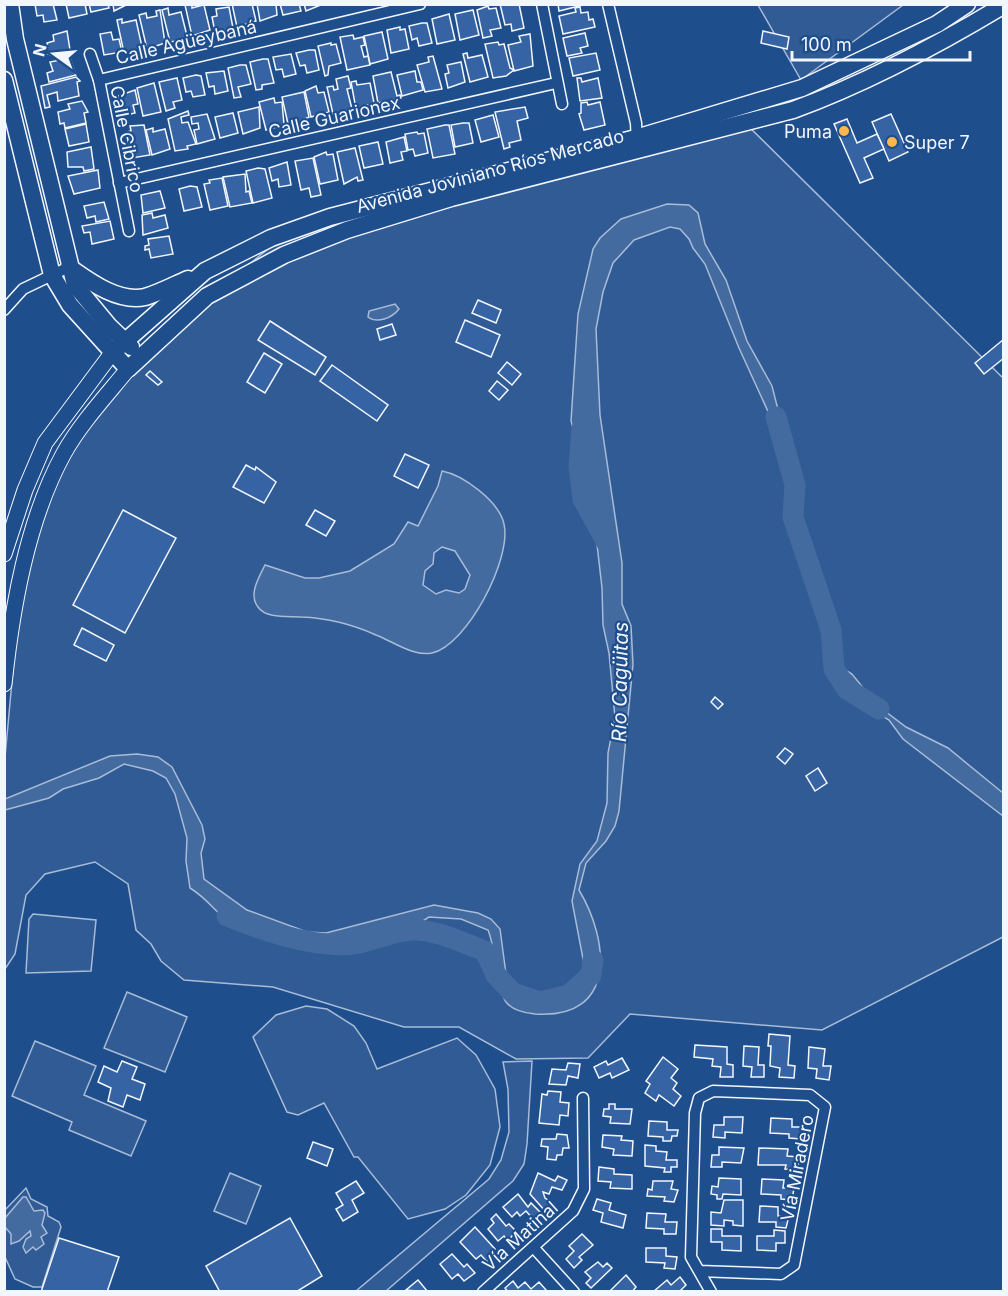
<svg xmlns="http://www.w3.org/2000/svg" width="1008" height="1296" font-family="Inter,sans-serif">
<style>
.built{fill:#305b95;stroke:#a8bbd7;stroke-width:1.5}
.water{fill:#446ba0;stroke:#a8bbd7;stroke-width:1.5;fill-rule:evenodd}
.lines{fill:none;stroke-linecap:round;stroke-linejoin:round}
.river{stroke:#446ba0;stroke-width:21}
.building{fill:#3563a3;stroke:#f2f6ff;stroke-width:1.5}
.minor-casing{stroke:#f2f6ff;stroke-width:13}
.secondary-casing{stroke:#f2f6ff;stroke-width:17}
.primary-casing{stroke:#f2f6ff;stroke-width:19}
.minor{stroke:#1f4e8c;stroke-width:10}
.secondary{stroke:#1f4e8c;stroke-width:15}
.primary{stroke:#1f4e8c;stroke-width:16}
.poi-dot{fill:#ffb74d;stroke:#1f4e8c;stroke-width:2}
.labels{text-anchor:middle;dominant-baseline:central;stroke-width:4.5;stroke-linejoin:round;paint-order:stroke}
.street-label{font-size:18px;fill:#f2f6ff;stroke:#1f4e8c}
.poi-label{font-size:18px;fill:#f2f6ff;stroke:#1f4e8c;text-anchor:end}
.water-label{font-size:20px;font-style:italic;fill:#f2f6ff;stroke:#1f4e8c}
</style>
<rect width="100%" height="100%" fill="#1f4e8c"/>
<!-- built -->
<g class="built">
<polygon points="758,5 903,5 801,80"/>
<polygon points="733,111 1003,378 1003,937 822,1030 630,1014 588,1058 516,1059 459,1027 404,1027 273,987 184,980 161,961 151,944 136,930 128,884 95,862 45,874 26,895 15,954 5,969 4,768 17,627 36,532 66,458 111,393 238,273 273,245 310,231"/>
<polygon points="33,914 96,920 91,971 26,973 29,919"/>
<polygon points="127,992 187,1017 165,1072 104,1048"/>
<polygon points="306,1006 327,1009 354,1026 366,1043 377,1069 457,1038 476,1055 495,1089 500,1127 490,1165 466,1195 445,1209 408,1219 358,1157 354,1157 324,1103 298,1115 287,1112 253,1037 276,1015"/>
<polygon points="35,1041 96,1066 84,1095 146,1121 131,1156 69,1130 72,1122 12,1096"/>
<polygon points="532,1061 527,1144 524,1164 513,1181 386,1291 356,1291 489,1179 501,1160 509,1132 508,1089 503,1062"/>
<polygon points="230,1173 261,1186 246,1224 214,1211"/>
<polygon points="26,1188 31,1199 47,1207 48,1216 59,1222 61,1227 42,1287 33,1287 15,1279 5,1257 4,1211"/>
</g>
<!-- water -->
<g class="water">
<path d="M667,204L689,205L698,213L705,244L726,280L747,341L772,386L786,441L780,443L776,429L739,348L705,264L693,248L689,239L680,229L670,227L634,240L613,263L603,292L596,329L600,415L622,563V604L631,626L633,664L619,811L615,826L606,841L586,863L579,890C609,940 618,1020 535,1014C525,1013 513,1011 506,1002C498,991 495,946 488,930L461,919L429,917L399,936L353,940L322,947L305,942L288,943C282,939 276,931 270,928C256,922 242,930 229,922C214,911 208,899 190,888L186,861L187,838L175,794L166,778L153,771L124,764L99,778L63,789L49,798L5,810V799L110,756L137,754L158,757L172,767L202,825L205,839L201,853L204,879L247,910L307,932L326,933L434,905L478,913L491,919L500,929L508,989L518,1000C548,1000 554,1008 580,986L584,964L572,901L580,864L597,841L607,803L608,753L615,718L609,653L603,625L602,588L591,492L571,421L578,314L593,249L600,238L621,219Z"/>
<path d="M395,304L399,309C392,318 377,324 368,317L369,311Z"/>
<path d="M442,471C463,475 499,501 504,524C512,559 467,645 432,653C414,657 392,641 376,635C354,625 326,618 301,617C288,616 266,619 258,607C248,595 259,577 265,565L305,578H319L350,571L394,544L408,522L418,526L438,486ZM442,547L455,551L470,575L465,589L459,593L446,590L436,594L423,585L425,571L433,564L434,553Z"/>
<polygon points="842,668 852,674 877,705 906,727 948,748 1003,793 1003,816 903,739 889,720 862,704 853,691 833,675"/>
<polygon points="23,1197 26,1197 34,1211 43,1210 45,1213 42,1225 47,1233 41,1237 44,1244 36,1250 33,1247 26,1253 23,1247 26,1239 31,1236 30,1231 19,1241 11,1244 11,1234 5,1227 5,1218"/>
</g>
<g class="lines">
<!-- river -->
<g class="river">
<polyline points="776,417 795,485 793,517 831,630 834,669 847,689 879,709"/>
<polyline points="582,428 579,467 583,499 607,543"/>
<path d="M227,916C265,931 301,944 342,945C368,945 390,930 414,930C437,930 463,943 485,951L496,975L513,993L540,1002L569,995L591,975L593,960"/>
</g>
</g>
<!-- building -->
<g class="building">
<polygon points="35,4 53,4 57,20 44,22 43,15 37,16"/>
<polygon points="66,4 85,4 87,14 69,18"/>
<polygon points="89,4 108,4 109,8 91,12"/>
<polygon points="113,4 128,4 114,11"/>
<polygon points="192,4 192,8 207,4 204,5 210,30 192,36 185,5"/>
<polygon points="232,4 252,4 256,21 237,27"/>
<polygon points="257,4 276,4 277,15 260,21"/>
<polygon points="280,4 299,4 301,11 283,15"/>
<polygon points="304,4 323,4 306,11"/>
<polygon points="500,4 519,4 524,28 512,31 511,24 505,25"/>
<polygon points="558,4 587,4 559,11"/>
<polygon points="488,6 489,9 496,8 501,28 490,30 492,36 483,38 477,10"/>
<polygon points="229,7 233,28 215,32 212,17 217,16 216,9"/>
<polygon points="580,7 581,13 588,12 589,20 593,19 595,27 563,34 559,16 576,12 575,8"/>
<polygon points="168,8 169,15 181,12 187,36 182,40 170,42 162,10"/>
<polygon points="160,10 165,43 147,49 139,15 146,13 147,18 157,16 156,11"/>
<polygon points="473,10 479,35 460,40 455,14"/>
<polygon points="449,14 455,40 437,44 432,19"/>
<polygon points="122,19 122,23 136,20 142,47 136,50 124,53 118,25 117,20"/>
<polygon points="422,23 427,23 432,43 419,46 417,38 412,40 409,26"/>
<polygon points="400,27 400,30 405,29 409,49 391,53 387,30"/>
<polygon points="67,31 70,50 50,55 50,53 46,54 44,47 48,47 47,43 54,41 53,35"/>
<polygon points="763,31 789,37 787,49 761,43"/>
<polygon points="111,32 113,40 119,39 122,52 104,55 100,34"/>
<polygon points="382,32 388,59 370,64 364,36"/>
<polygon points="585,33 588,46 580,48 582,53 567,56 563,38"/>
<polygon points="530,34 533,66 514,71 508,45 521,42 519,36"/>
<polygon points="353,35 354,39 363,37 365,45 361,46 364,57 368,56 370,65 347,70 340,37"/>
<polygon points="498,42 499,45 504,44 510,68 514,70 506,76 493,78 485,44"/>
<polygon points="331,43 331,45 336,44 341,63 329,66 328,75 325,76 318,46"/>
<polygon points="309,50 315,50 319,70 307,73 305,65 300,66 296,53"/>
<polygon points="467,53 468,58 482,55 488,77 470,82 463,54"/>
<polygon points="596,53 600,70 573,76 569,58"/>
<polygon points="291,54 296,74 284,77 282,69 276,70 273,57"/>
<polygon points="433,56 442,89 425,92 417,65 429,62 428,57"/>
<polygon points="70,58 76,75 49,82 47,73 53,71 50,62"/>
<polygon points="263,59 268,59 274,83 262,85 262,89 256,90 250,62"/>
<polygon points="461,62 465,82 448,88 445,74 449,73 447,65"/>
<polygon points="240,65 246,65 251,84 238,87 241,97 234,98 228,68"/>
<polygon points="224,71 228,91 215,94 214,86 209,87 206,73"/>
<polygon points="415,71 417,82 421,82 423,90 402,96 397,75"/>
<polygon points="391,72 397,96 400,95 401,98 378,103 373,76"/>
<polygon points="196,75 201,76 205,95 193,97 191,91 186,92 183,78"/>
<polygon points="348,76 351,88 347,89 352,109 333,114 327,87 333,86 334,90 338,89 336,79"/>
<polygon points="76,77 80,81 77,82 79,96 58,101 57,92 47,95 50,107 45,108 41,86"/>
<polygon points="177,78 182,100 173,102 175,108 166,111 159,82"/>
<polygon points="577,78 581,78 582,82 598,78 602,98 580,101"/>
<polygon points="356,81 357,85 370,83 374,103 356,109 351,82"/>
<polygon points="154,83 161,112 143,116 137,88"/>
<polygon points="316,86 318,93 324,92 329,112 311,117 305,91"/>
<polygon points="135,90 138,104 133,105 135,113 122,116 118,96"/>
<polygon points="304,92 309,117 301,121 301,123 288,124 282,97"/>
<polygon points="274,98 275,103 282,102 284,125 266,130 259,102"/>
<polygon points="82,101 88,112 84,113 86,123 65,128 64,123 60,124 58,112 70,109 68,104"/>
<polygon points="587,102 588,105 600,102 605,125 584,130 579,114 581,113 581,103"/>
<polygon points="259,107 260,128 243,134 238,112"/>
<polygon points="525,107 528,118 517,121 521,140 509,143 510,147 504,149 495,112"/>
<polygon points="188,111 189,115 181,117 182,123 188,122 196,144 187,146 188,149 175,151 168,119"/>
<polygon points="233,113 238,133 220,138 215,117"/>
<polygon points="207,114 215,139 197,144 194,130 199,129 198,123 192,124 191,117"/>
<polygon points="891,114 908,152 889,161 872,122"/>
<polygon points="493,115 499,137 481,142 475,120"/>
<polygon points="847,119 857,143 877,134 884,149 864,158 873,178 860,183 834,124"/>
<polygon points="463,123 469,123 473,143 455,147 451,125"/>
<polygon points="86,124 89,142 69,146 65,129"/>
<polygon points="144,125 150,155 132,158 126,132 131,131 130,126"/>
<polygon points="445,125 449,125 455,154 433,158 427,129"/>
<polygon points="153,128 153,132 165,129 170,149 152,155 146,130"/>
<polygon points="417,132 418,134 424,133 428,153 415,156 413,149 408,150 405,134"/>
<polygon points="404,137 407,151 401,152 403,160 390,163 386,142"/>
<polygon points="378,142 383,164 364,168 359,146"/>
<polygon points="91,147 94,169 84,171 83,167 68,167 67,152"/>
<polygon points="355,148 363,180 358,181 357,177 344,184 337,152"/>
<polygon points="326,152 327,155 333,154 338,180 320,184 314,157"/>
<polygon points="313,158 321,195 311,197 309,188 301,190 295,161"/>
<polygon points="287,162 291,185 279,187 278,179 272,181 269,168"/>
<polygon points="258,168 265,169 272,198 253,203 246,171"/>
<polygon points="98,170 100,188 74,194 68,176"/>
<polygon points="245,174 246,192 249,191 252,203 230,207 223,177"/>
<polygon points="222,178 228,206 210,210 204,184 210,183 209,180"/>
<polygon points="190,186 197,187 202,207 184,211 179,189"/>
<polygon points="160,191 165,208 143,213 141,195"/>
<polygon points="104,202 109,219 96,222 95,216 87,218 84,206"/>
<polygon points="152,213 153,218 165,215 168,228 143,235 142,215"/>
<polygon points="110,221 114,239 92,244 90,232 84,233 82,226"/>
<polygon points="169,236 173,254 151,258 149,249 145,250 145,246 149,245 148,239"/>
<polygon points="478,300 501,310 496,323 472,313"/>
<polygon points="465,320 500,335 491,357 456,342"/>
<polygon points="270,321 326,357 315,375 258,340"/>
<polygon points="392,324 396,335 380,340 377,329"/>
<polygon points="1004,339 1004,358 984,374 975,363"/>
<polygon points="264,353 282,364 265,393 247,382"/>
<polygon points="507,362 521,374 512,385 498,373"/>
<polygon points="332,365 388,405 377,421 320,381"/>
<polygon points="150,371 162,382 158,385 146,375"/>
<polygon points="497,381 508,390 499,400 489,391"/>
<polygon points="405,454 429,465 418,488 394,476"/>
<polygon points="246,465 255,470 256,467 276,482 264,503 233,487"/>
<polygon points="123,510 176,538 125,633 73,605"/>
<polygon points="315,510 335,521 326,536 306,525"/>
<polygon points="82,628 114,645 106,661 74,645"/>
<polygon points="715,697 723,704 718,709 711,702"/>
<polygon points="785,748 793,754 785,764 777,757"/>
<polygon points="818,768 827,783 815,791 806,776"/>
<polygon points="769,1034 790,1036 788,1065 795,1066 794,1078 779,1077 780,1068 770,1066 771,1046 768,1046"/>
<polygon points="695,1045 727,1047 727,1064 733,1065 733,1077 720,1077 721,1067 712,1066 713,1059 694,1057"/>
<polygon points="744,1046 759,1047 758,1065 764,1065 764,1077 751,1077 752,1067 743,1066"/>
<polygon points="809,1047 825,1049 823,1066 831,1066 829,1080 816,1078 817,1069 808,1068"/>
<polygon points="663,1057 678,1069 671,1078 677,1083 673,1089 681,1096 674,1106 659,1095 656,1101 645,1093 650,1084 646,1081"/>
<polygon points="622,1058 629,1070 612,1078 610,1073 599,1078 594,1067 606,1061 608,1065"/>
<polygon points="122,1061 137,1067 132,1079 145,1084 140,1100 127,1095 123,1107 108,1101 111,1088 98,1082 104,1066 117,1072"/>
<polygon points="568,1063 580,1064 578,1078 568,1076 566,1085 549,1084 552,1069 566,1070"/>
<polygon points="548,1091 561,1092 560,1102 569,1103 568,1116 560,1115 559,1125 539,1123 542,1094 547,1095"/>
<polygon points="609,1104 615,1104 615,1109 632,1109 630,1124 610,1123 611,1117 603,1116 604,1109 609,1109"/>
<polygon points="724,1117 743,1117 742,1133 725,1132 725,1138 713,1137 714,1125 724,1125"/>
<polygon points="771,1118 792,1119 792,1127 802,1127 801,1139 789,1138 789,1134 770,1133"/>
<polygon points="649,1121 667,1122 667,1130 678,1130 677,1136 672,1136 671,1141 663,1141 663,1137 648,1136"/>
<polygon points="557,1134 567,1135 569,1148 563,1148 562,1155 557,1155 556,1160 547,1159 548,1147 541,1146 542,1139 556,1139"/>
<polygon points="603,1135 622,1136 621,1140 633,1141 632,1156 613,1155 614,1149 602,1147"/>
<polygon points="313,1142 333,1149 327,1166 307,1158"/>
<polygon points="645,1145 656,1146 656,1151 667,1152 666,1160 677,1160 677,1167 671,1167 671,1172 664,1172 665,1168 645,1166"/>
<polygon points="719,1147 744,1148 741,1163 722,1162 722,1167 711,1167 712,1155 719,1155"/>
<polygon points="759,1148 788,1149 787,1156 799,1157 798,1170 785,1169 786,1165 758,1165"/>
<polygon points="599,1167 614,1169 614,1174 632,1175 632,1189 610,1188 611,1182 598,1181"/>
<polygon points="538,1173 555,1181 558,1176 567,1180 562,1190 552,1187 549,1194 543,1192 545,1198 554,1204 546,1212 530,1194"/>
<polygon points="719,1178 741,1179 741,1195 723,1194 722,1199 717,1199 717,1195 711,1194 712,1186 718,1187"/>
<polygon points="762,1179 784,1180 783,1188 794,1188 792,1200 781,1199 781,1195 761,1194"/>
<polygon points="356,1181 364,1193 352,1200 358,1212 343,1221 336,1209 343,1205 336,1193"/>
<polygon points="653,1181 673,1181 671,1189 678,1190 674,1202 664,1201 665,1197 647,1196 648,1189 652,1190"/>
<polygon points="518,1194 528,1207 531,1203 540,1212 533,1219 526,1211 520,1216 517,1212 512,1217 503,1207"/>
<polygon points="597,1199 611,1203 609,1210 626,1215 623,1228 601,1222 603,1213 593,1210"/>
<polygon points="724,1200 743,1200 743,1226 733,1225 733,1221 724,1220 724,1226 711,1225 711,1212 721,1213"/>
<polygon points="760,1206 778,1207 778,1216 789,1216 786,1228 776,1227 776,1222 759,1222"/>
<polygon points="647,1213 666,1214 665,1222 677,1222 676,1234 664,1234 664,1229 646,1228"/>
<polygon points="496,1214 506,1226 509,1224 516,1231 508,1241 504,1236 498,1241 488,1229 494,1223 491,1219"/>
<polygon points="290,1218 322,1276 296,1292 220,1292 206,1266"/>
<polygon points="475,1227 495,1249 489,1254 492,1257 487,1262 481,1255 476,1259 460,1242"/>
<polygon points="711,1229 722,1229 722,1236 741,1236 741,1251 722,1250 722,1242 711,1242"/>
<polygon points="774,1230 785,1231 785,1243 776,1243 776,1251 757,1250 757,1236 774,1236"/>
<polygon points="582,1234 593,1245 579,1257 582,1260 574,1268 566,1259 574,1251 569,1246"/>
<polygon points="59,1238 119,1257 107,1292 41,1292"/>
<polygon points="646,1248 666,1248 666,1256 677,1257 675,1269 664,1268 665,1263 646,1262"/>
<polygon points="452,1254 464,1267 467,1264 475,1273 464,1281 458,1274 452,1279 440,1264"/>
<polygon points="598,1262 603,1267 607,1263 612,1268 591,1288 586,1283 591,1278 585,1272"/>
<polygon points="626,1275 636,1287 632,1292 609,1292"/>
<polygon points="680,1277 686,1285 679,1292 653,1292 667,1280 671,1285"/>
<polygon points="418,1280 428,1292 406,1290"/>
<polygon points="513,1281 518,1288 525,1282 531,1289 539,1282 547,1291 508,1292 505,1288"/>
</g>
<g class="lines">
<!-- minor casing -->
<g class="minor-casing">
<g id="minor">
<polyline points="542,4 562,104"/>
<polyline points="608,4 636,123 637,143"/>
<polyline points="90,54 99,80 129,231"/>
<polyline points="99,80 420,4"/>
<polyline points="119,183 556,83"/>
<polyline points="4,310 23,289 69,267"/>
<polyline points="534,1248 574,1292"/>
<polyline points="699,1271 781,1274 794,1265 825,1107 810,1095 713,1091 699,1098 695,1113 691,1257 711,1292"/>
<polyline points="483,1292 573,1211 584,1189 583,1098"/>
</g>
</g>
<!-- secondary casing -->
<g class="secondary-casing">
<g id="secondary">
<polyline points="4,554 25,490 45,443 112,353"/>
<path d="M4,684C12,609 27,520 64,453C81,423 106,396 128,369"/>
</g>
</g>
<!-- primary casing -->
<g class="primary-casing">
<g id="primary">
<polyline points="10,4 15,39 75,285 109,326 131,347"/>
<path d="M4,80L52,275L70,305L128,369L207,296L284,255L347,230L451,198L793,110C867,83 936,46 1004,5"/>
<path d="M69,267C89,281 118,303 145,297C159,293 174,285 188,279"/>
<polyline points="112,353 205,271 271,238 330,217 636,138 802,88 937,24 967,4"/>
</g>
</g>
<!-- minor -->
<use href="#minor" class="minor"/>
<!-- secondary -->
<use href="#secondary" class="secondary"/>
<!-- primary -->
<use href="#primary" class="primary"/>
</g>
<!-- markers -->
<g class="poi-dot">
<circle cx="844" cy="131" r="6"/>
<circle cx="892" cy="142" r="6"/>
</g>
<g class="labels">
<!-- street labels -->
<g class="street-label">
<text transform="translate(186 42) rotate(-13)">Calle Agüeybaná</text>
<text transform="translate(334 117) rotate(-13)">Calle Guarionex</text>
<text transform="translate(127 139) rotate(79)">Calle Cibrico</text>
<text transform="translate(490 171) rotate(-15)">Avenida Joviniano Ríos Mercado</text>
<text transform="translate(797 1168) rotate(-79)">Vía Miradero</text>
<text transform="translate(520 1236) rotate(-42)">Vía Matinal</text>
</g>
<!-- poi labels -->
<g class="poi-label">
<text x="832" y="131">Puma</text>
<text x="904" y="142" text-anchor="start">Super 7</text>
</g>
<!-- water labels -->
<g class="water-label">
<text transform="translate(620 682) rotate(-89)">Río Cagüitas</text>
</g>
</g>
<!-- border -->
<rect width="1008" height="1296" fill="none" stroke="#f2f6ff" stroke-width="12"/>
<!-- north arrow -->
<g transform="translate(54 54) rotate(285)" stroke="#1f4e8c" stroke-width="4.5" paint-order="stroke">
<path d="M0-4.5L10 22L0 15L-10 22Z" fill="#f2f6ff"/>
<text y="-9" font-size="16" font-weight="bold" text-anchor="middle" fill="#f2f6ff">N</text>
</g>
<!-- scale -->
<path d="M792 51v9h178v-9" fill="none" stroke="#f2f6ff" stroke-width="3"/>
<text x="801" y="51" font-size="18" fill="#f2f6ff" stroke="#1f4e8c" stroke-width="4.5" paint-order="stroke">100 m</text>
</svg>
